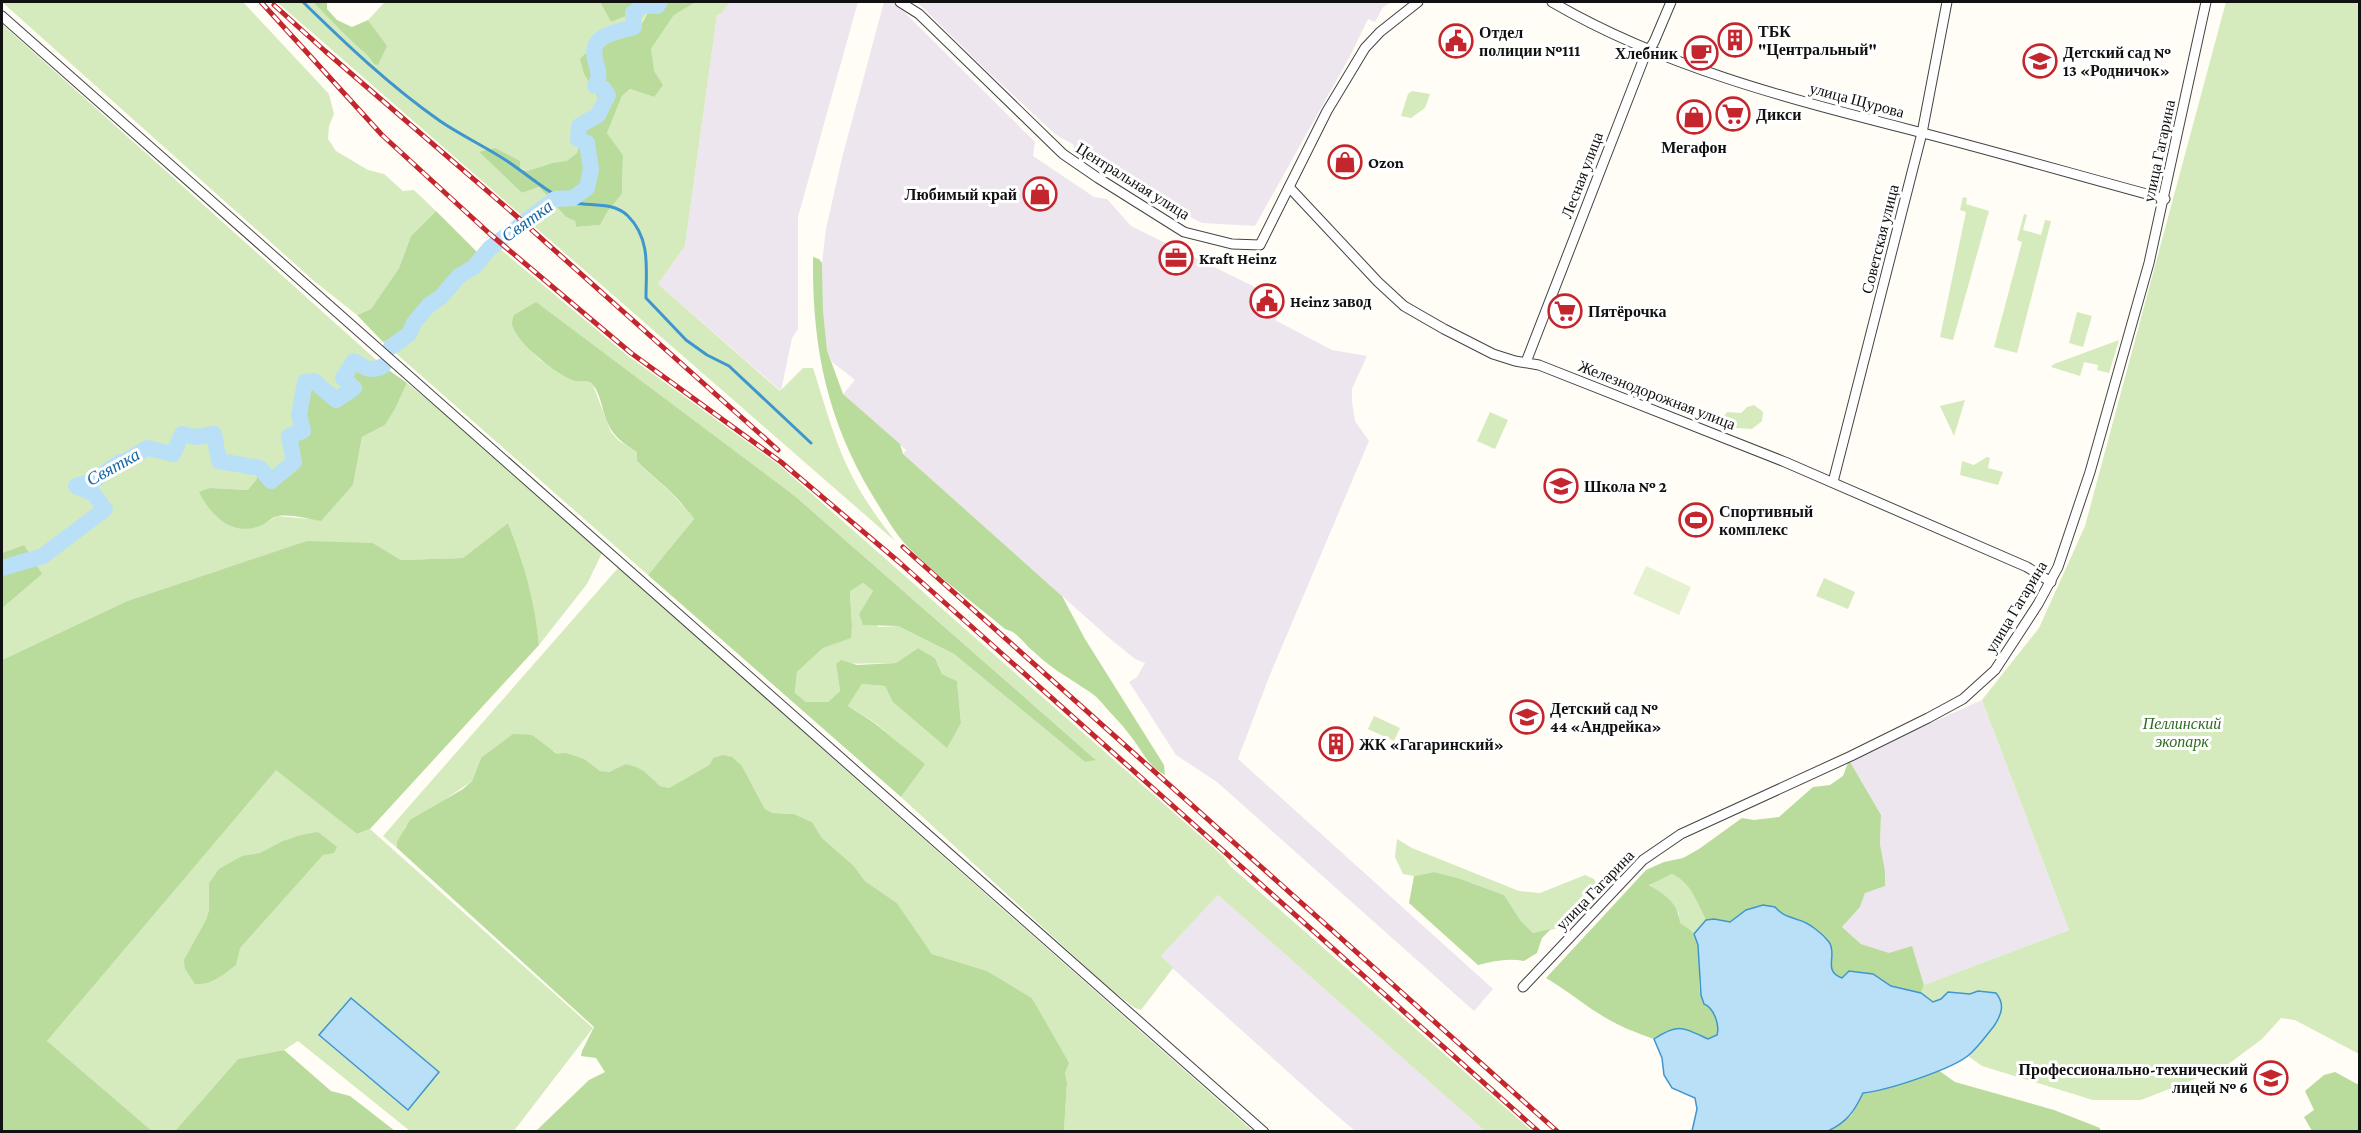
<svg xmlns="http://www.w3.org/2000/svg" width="2361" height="1133" font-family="'Crimson Pro',serif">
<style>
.industrial{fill:#eee6ef}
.green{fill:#d5ebbd}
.forest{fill:#b9dc9c}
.pitch{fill:#e6f2cf}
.water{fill:#b9e0f7;stroke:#3f96cf;stroke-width:1.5}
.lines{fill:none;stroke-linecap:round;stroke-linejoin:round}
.stream{stroke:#3f96cf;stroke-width:3}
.river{stroke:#b9e0f7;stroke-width:16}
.minor-casing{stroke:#444;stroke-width:11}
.minor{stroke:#fff;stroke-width:9}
.rail-casing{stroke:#c4262e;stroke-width:5}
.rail{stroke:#fff;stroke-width:3;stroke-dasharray:9;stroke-linecap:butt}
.labels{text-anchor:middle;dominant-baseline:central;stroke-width:6;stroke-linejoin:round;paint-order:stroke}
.poi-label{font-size:16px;font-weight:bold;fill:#111;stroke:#fff;text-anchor:start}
.street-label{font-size:16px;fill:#111;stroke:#fff}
.park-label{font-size:16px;font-style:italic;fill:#2f6b1f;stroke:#fff}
.water-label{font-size:18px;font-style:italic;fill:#1768a6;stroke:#fff}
</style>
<rect width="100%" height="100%" fill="#fffdf5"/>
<!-- industrial -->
<g class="industrial">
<polygon points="730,2 858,2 798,217 798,329 792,338 781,391 658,284 685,246 717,15 722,13"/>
<polygon points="884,2 894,2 1035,142 1033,156 1094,197 1107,199 1131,226 1285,302 1275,320 1332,350 1367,356 1352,389 1352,401 1355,421 1369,441 1269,677 1238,759 1492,988 1493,989 1474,1011 1217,782 1176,755 1129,682 1137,677 1145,663 1135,659 1108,637 903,454 906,450 843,394 855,380 832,362 827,350 823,310 822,263 826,229 842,158"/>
<polygon points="917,2 1392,2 1383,7 1375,22 1368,19 1350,56 1255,226 1202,223 1139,190 1121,176 1073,149 1074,145 1055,134 981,65"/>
<polygon points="1982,700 2069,930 1924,985 1912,947 1889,954 1861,944 1842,927 1860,907 1865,893 1885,871 1880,844 1881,815 1849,760"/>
<polygon points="1218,895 1485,1131 1355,1131 1327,1107 1160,957"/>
</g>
<!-- green -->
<g class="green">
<polygon points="2,2 243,2 329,94 334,114 329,126 328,139 336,151 368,170 384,174 403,191 414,190 436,211 411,236 399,268 371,309 357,315 314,281"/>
<path d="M277,2H313L346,36L367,55L374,64L380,37L368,20L385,2H600L611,22L650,5C639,39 615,40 586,53L584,74L598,98L592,110L573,128L579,145L577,153L567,162L552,163L527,171L479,152L522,193L539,187L566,217L575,221L576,227L600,225L608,211L622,194L623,155L607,133L622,96L630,89L654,97L651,49L674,15L696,2H730L722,13L717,15L685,246L658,284L780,391L803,368H813C825,405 835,444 853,478C865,501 880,521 895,541Z"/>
<polygon points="2226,2 2359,2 2359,1054 2295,1020 2281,1018 2262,1039 2223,1068 2141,1100 2093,1100 1982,1066 1968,1056 1983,1040 1970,994 1949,992 1941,999 1933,1002 1921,993 1924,985 2069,930 1982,700 2039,628 2085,526"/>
<path d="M2,24L383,366L375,370L367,369L354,388L336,400L314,381C302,402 297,408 303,431L289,436L294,462L271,481L261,468L256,480L249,490L210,488L262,525L277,516L321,520L353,485L362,437L385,425L395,409L407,383L542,493L602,553L587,584L539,645C534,602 524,563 508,523L463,558L401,560L373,543L125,602L2,660V608L14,595L24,545L2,553Z"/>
<polygon points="1412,91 1430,94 1425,108 1411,118 1401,116 1408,94"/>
<polygon points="1963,197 1967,198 1966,204 1989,211 1953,340 1940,337 1966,212 1960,210"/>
<polygon points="2024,214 2027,215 2023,230 2041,235 2045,220 2051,221 2017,353 1994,347 2022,242 2017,240"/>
<path d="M500,249L628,356L779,465L1223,856L1230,866L1532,1131H1485L1218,895L1161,956L1173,968L1141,1010L1135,1008L1110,989L901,797L924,764L874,722L848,706L862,684L885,686L894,702L961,723L957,681L942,674L935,658L918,648L896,663L836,664L840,691L828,702H806L795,694L797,672L823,648L851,637L852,626L850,590L863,583L873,591L859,614L879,627L898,626L954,654L1085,762L1095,759L796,497L522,341L540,360L576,381L586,380L593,385L611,432L618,440L637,452V461C651,477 669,488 682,505C686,510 691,512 694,519L648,575L383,342L394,338L401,333L407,321L423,301L436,293L454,271L468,263L478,253L486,261Z"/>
<polygon points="2077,312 2092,316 2083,347 2069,343"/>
<polygon points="2119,340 2109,373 2097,370 2098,365 2084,362 2080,376 2051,367 2054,364"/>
<polygon points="1965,400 1954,436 1940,406"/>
<polygon points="1754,405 1763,412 1762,421 1752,429 1724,427 1720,422 1727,412 1741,413 1747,407"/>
<polygon points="1490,412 1508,420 1495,449 1477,441"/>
<polygon points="1987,457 1990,458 1988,468 2003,472 1998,485 1960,475 1962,461 1974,465"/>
<path d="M618,568L1253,1131H1064L1067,1083L1065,1073L1068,1063L1032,998L987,971L932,954L897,903L865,881L853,865L822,838L812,822L794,814L773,813L765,809L742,766L713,758L709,765L669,788L660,786L644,771L626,764C620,767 614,771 607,772C596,773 578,753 557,754L554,751L481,758L472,781L405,827L403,836L397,842V848L383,836Z"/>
<polygon points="1824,578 1855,592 1848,609 1816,596"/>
<polygon points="1374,716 1400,728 1394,741 1368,729"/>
<polygon points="276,769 357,834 370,829 593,1028 513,1132 410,1131 298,1041 284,1050 238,1059 175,1131 152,1131 47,1041"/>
<polygon points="1397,839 1412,848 1519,891 1540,893 1585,875 1594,879 1599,888 1599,899 1585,915 1571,926 1533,933 1521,921 1504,895 1458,878 1434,872 1414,876 1403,874 1395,857"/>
<path d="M1672,874C1692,884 1696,901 1706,920L1694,934L1679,923V913L1649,884Z"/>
</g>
<!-- forest -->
<g class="forest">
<polygon points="313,2 327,2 327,9 337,20 352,27 368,20 387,46 378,65 374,64 367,55 346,36"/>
<path d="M600,2H696L674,15L651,49L654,71L663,85L654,97L630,89L622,96L607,133L623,155L622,194L608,211L600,225L576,227L575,221L566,217L539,187L522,193L479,152L495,148L520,161V169L527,171L552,163L567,161L577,153L579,145L573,128L592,110L598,98L584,74L580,59C604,33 636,50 650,6L611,22Z"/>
<polygon points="436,211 478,253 468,263 454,271 436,293 423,301 407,321 401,333 394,338 383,342 357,315 371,309 399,268 411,236"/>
<path d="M813,257L819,259L822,263L823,310L827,350L843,394L900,444L903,454L1062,596L1085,639L1159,757L1164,765L1165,775C1149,768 1140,747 1129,734C1121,723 1111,714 1102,703C1094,693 1083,688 1073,681C1060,673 1044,662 1033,651C1023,643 1018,632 1005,629C973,602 939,578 910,549C894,533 883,512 871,493C826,417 812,345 813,257Z"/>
<path d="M536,302L796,497L1096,760L1085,762L954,654L898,626L863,625L859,614L873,591L863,583L850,591L852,627L851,638L823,648L797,672L795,693L806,702H828L840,691L836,664L841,660L857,665L896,663L918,648L935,658L942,674L957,681L961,723L947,748L893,702L885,686L862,684L848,706L873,722L925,764L901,797L648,575L694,519C690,512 686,510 682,504C669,488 651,476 637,461V452C615,438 609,432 602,406C600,399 598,391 593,385C587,379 583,382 576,381C559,377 515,342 512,324C512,321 513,318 514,315Z"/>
<path d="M354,361C365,368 371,372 383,366L407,383L395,409L385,425L362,437L353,485L321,521C308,519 291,514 278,516C272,517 267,523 262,525C233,538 211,516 199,492L210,488L248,490L256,480L260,468L270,481L294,462L289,436L303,431L299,415L305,382L314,381L336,400L353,388L343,378Z"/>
<path d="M508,523C524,563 535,602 539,645L370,829L357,834L276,770L47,1041L152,1131H2V660L125,602L307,541L373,543L401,560L463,558Z"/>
<polygon points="24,545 42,574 2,608 2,553"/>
<polygon points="513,734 532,735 557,754 566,753 584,759 600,771 609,772 626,764 636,767 644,771 660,786 669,788 709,765 713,758 723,755 732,757 742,766 765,809 773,813 794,814 812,822 822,838 853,865 865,881 897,903 932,954 987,971 1032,998 1069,1063 1065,1073 1067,1083 1064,1131 536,1131 589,1080 605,1072 596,1058 581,1056 582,1051 594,1027 397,848 397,842 410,820 463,789 472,781 481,758"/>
<path d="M1849,760L1881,815L1880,844L1885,871V886L1865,893L1860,907L1842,927L1861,944L1889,953L1912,946L1924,985L1921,993L1891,986L1873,974L1850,971L1842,978C1822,971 1838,955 1828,942C1822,933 1809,922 1798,919C1793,918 1789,918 1784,916C1777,914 1770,909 1763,905L1746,910L1730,922L1714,919L1706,920C1696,901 1692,884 1672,874L1649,885C1665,895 1678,902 1680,923C1684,926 1692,930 1694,935C1704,952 1697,974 1700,992C1703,1005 1723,1015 1717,1035L1708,1039C1683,1027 1678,1023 1654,1039C1637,1033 1621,1027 1606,1018C1585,1006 1567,990 1546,978L1646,870L1664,862L1683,858L1699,849L1742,818L1754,820L1779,817L1813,787L1830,785L1843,776Z"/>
<path d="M318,832L337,847L334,853L323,855L240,948L236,965C223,975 212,985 195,984L185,969L184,960L206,920L209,911V883L219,869L242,856L260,853L283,841L301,835Z"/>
<path d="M1434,872L1458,878L1504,895L1521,921L1533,933L1551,929L1542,938L1537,953L1524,961C1509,958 1493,961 1478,965L1409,903L1414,876Z"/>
<polygon points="284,1050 331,1091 350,1096 395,1131 175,1131 238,1059"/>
<polygon points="1938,1070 1955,1082 2054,1110 2100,1128 2100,1132 1828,1132 1851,1116 1863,1093 1895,1086"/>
<polygon points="2335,1072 2359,1085 2359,1131 2312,1131 2304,1117 2314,1110 2305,1091 2324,1075"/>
</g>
<!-- pitch -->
<polygon class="pitch" points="1646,566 1691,587 1679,615 1633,594"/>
<!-- water -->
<g class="water">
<path d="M1763,905L1775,907C1783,916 1788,916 1799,920C1809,923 1822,933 1829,942C1838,955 1822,971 1842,978L1849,971L1873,974L1891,986L1921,993L1933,1002L1941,999L1948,992L1970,994L1978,991L1996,993C2005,1004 2002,1014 1994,1026C1986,1036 1979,1046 1970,1054C1954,1069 1885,1091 1863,1093C1854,1112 1847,1122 1828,1131H1692L1697,1109L1695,1098L1672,1088L1664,1075L1662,1058L1654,1039C1678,1023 1682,1027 1708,1039L1717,1035C1720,1025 1714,1008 1704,1004L1701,995L1698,945L1694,934L1706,920L1714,919L1730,922L1746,910Z"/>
<polygon points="351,998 439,1072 408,1110 319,1035"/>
</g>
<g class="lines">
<!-- stream -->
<path class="stream" d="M303,2C346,44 390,86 440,121C462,136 486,147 507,161C525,173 541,187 560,198C580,210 610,198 628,216C651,239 646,269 646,298L686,340L707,355L729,366L811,443"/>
<!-- river -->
<g class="river">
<path d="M391,347L409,334L414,323L429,305L441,297L459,276L474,267L490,248L555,199L573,198L587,188L591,169L587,143L578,139L579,126L598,115L608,95L603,88L595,86C600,77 599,73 596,63C587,35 613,33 634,27L633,13L644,5L657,6L660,2"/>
<path d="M2,568L43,556L105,509L93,493L76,486L95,480L120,462H124L147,448L173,454L182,434L196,437L214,434L219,461L260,468L271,481L294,462L289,436L303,431L299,415L305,382L314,381L336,400L354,388L343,378L354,361C365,368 371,372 383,366"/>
</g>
<!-- minor casing -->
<g class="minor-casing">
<g id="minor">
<polyline points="900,2 919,14 1063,154 1098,178 1184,232 1232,244 1260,245 1327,111 1365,48 1380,32 1418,2"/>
<path d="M1552,2C1665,68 1794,100 1919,132C2001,153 2083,177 2165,199"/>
<polyline points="2,16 1264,1132"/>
<polyline points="1289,187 1378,282 1404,306 1444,329 1493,354 1515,361 1539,365 1785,462 2027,567 2051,582"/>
<polyline points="1526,362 1644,58 1654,42 1671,2"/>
<polyline points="1833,482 1922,133 1947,2"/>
<polyline points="1523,987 1643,860 1681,834 1851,756 1928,718 1963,699 1995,670 2038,604 2058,567 2090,472 2149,263 2206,2"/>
</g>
</g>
<!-- minor -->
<use href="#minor" class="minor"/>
<!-- rail casing -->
<g class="rail-casing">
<g id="rail">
<polyline points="261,2 382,135 490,234 631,353 781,462 899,562 1539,1132"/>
<polyline points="274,5 325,51 514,214 778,450"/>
<polyline points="903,547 1558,1132"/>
</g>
</g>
<!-- rail -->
<use href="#rail" class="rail"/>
</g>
<!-- icons -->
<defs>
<g id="building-ring" transform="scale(1.725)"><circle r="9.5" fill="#fff" stroke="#c4262e" stroke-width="1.5"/><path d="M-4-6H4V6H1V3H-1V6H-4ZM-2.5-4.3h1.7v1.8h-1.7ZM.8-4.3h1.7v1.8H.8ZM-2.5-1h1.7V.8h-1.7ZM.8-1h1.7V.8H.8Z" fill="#c4262e"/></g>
<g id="civic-ring" transform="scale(1.725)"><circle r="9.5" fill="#fff" stroke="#c4262e" stroke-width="1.5"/><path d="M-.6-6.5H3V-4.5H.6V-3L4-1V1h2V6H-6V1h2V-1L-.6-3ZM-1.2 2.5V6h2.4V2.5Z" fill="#c4262e"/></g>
<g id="cafe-ring" transform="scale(1.725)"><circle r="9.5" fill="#fff" stroke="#c4262e" stroke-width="1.5"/><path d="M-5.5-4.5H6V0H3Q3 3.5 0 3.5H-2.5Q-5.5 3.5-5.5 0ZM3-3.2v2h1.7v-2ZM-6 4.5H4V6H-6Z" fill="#c4262e"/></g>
<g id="school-ring" transform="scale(1.725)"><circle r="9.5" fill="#fff" stroke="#c4262e" stroke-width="1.5"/><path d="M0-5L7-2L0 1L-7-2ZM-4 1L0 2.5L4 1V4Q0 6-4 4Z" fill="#c4262e"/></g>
<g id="supermarket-ring" transform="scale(1.725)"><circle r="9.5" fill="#fff" stroke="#c4262e" stroke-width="1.5"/><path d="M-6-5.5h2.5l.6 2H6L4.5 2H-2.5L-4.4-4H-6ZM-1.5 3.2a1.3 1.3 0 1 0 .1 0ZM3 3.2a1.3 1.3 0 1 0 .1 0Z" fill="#c4262e"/></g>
<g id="shop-ring" transform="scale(1.725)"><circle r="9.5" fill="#fff" stroke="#c4262e" stroke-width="1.5"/><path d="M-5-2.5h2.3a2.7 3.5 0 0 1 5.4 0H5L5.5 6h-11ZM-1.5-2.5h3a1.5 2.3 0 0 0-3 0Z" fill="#c4262e"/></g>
<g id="office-ring" transform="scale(1.725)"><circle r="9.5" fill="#fff" stroke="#c4262e" stroke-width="1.5"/><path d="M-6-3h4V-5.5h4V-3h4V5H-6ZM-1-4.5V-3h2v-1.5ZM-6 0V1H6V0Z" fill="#c4262e"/></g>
<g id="stadium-ring" transform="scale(1.725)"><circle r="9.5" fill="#fff" stroke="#c4262e" stroke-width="1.5"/><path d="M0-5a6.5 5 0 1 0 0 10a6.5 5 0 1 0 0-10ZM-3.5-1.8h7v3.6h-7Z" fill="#c4262e"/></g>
<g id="university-ring" transform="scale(1.725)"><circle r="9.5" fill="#fff" stroke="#c4262e" stroke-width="1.5"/><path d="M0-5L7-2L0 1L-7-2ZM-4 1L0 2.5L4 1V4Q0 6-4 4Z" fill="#c4262e"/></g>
</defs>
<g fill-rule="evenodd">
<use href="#building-ring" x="1735" y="40"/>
<use href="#civic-ring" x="1456" y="41"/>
<use href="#cafe-ring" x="1701" y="53"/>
<use href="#school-ring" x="2040" y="61"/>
<use href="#supermarket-ring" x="1733" y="114"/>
<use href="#shop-ring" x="1694" y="117"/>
<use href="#shop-ring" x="1345" y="162"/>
<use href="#shop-ring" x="1040" y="194"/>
<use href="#office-ring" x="1176" y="258"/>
<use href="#civic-ring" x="1267" y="301"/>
<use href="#supermarket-ring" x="1565" y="311"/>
<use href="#school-ring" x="1561" y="486"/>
<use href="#stadium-ring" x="1696" y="520"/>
<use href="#school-ring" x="1527" y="717"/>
<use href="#building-ring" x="1336" y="744"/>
<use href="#university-ring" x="2271" y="1078"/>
</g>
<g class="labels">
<!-- poi labels -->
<g class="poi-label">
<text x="1758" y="31">ТБК<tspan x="1758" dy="18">"Центральный"</tspan></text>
<text x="1479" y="32">Отдел<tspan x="1479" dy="18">полиции №111</tspan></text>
<text x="2063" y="52">Детский сад №<tspan x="2063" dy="18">13 «Родничок»</tspan></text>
<text x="1678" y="53" text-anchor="end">Хлебник</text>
<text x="1756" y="114">Дикси</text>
<text x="1694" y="147" text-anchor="middle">Мегафон</text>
<text x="1368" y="162">Ozon</text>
<text x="1017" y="194" text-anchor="end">Любимый край</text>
<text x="1199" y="258">Kraft Heinz</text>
<text x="1290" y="301">Heinz завод</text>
<text x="1588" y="311">Пятёрочка</text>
<text x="1584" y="486">Школа № 2</text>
<text x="1719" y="511">Спортивный<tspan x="1719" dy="18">комплекс</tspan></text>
<text x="1550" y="708">Детский сад №<tspan x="1550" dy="18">44 «Андрейка»</tspan></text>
<text x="1359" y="744">ЖК «Гагаринский»</text>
<text x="2248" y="1069" text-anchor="end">Профессионально-технический<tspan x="2248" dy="18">лицей № 6</tspan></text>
</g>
<!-- street labels -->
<g class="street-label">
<text transform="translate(1857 100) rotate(15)">улица Щурова</text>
<text transform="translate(2159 151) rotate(-78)">улица Гагарина</text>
<text transform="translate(1582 175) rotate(-69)">Лесная улица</text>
<text transform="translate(1133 181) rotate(32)">Центральная улица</text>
<text transform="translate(1880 239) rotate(-76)">Советская улица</text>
<text transform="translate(1657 395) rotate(21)">Железнодорожная улица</text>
<text transform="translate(2016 607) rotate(-59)">улица Гагарина</text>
<text transform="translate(1595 890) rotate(-46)">улица Гагарина</text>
</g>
<!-- park labels -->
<g class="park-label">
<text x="2182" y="723">Пеллинский<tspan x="2182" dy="18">экопарк</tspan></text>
</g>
<!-- water labels -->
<g class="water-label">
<text transform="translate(527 221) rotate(-36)">Святка</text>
<text transform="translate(113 467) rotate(-29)">Святка</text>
</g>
</g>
<!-- border -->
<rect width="2361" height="1133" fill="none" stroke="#111111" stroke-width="6"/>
</svg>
